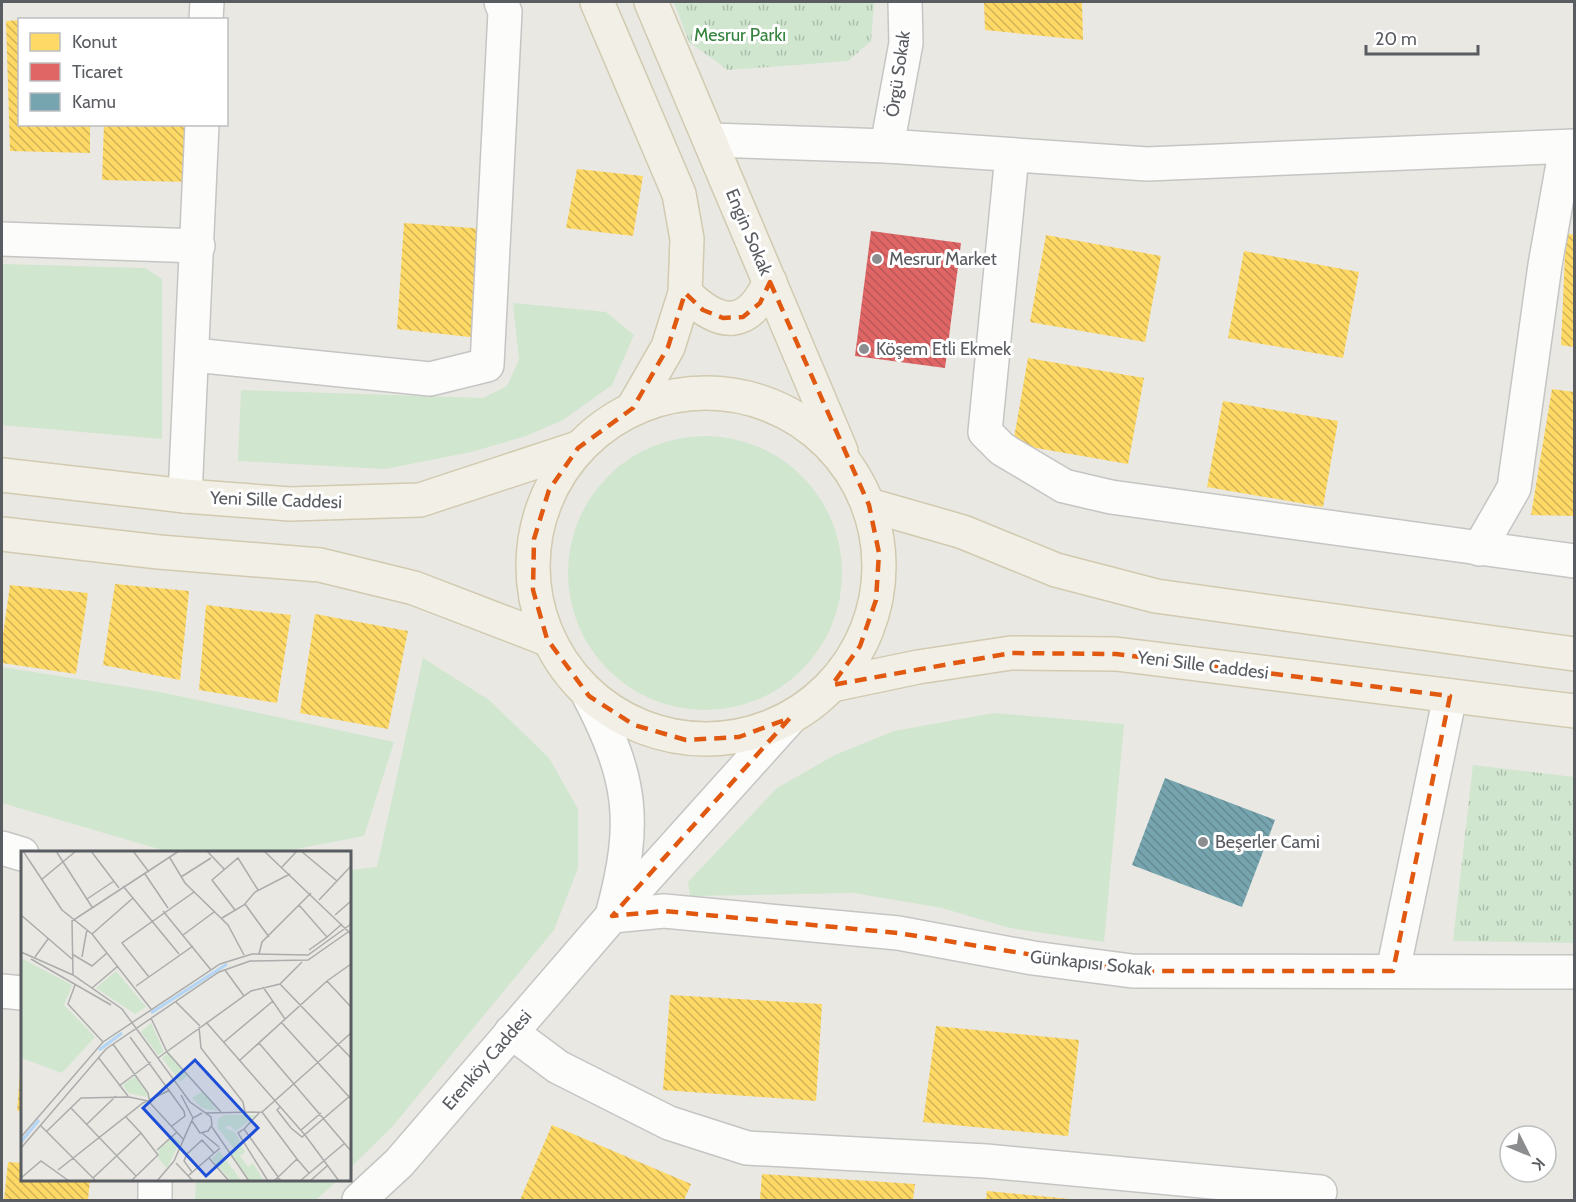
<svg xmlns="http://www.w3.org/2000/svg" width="1576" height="1202" font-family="Cabin,sans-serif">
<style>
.green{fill:#d0e6cf}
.park{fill:url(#park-tufts)}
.homes{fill:url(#homes-back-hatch)}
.shops{fill:url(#shops-back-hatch)}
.public{fill:url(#public-back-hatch)}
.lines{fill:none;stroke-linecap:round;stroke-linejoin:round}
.minor-casing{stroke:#c5c5c4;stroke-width:36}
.major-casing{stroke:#d1cab0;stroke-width:36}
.minor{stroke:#fcfcfb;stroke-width:33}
.major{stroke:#f2f0e6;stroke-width:33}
.marked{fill:none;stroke:#e15910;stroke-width:4.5;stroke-dasharray:12 8;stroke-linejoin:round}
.poi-dot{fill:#8b8d8e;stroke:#fff;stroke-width:2}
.labels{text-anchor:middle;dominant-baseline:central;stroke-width:6;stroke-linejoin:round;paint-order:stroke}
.park-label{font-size:18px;fill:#35833e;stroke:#fff}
.street-label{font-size:18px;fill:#595c61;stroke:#fff}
.poi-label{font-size:18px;fill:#595c61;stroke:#fff;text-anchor:start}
.inset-river{fill:none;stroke:#b4d6f6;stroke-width:3}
.inset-road{fill:none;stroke:#abacab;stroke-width:1.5}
.view{fill:#1d4ed8;fill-opacity:0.15;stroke:#1d4ed8;stroke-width:3}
.inset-edge{fill:none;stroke:#595c61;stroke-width:3}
</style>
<defs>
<pattern id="park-tufts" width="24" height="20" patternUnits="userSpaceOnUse" patternTransform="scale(1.5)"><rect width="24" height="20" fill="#d0e6cf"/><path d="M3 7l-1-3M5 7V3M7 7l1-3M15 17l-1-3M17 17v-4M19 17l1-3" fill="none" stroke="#acbeab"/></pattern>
<pattern id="homes-back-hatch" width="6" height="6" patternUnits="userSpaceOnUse" patternTransform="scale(1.5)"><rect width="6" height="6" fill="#ffd966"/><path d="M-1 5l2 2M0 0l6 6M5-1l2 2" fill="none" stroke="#d1b357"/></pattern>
<pattern id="shops-back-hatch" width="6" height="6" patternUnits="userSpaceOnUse" patternTransform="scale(1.5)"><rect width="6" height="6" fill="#e06666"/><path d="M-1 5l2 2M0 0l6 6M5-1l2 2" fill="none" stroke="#b95757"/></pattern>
<pattern id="public-back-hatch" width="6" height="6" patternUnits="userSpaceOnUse" patternTransform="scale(1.5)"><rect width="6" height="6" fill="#76a5af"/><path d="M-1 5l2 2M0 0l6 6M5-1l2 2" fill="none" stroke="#648a92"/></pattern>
</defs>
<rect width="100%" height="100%" fill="#e9e8e3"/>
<!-- green -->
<g class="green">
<polygon points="2,264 145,268 162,279 162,439 2,425"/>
<polygon points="513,303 606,312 634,335 612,385 563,420 526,436 471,452 385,469 238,461 241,390 483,398 507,386 519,360"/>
<circle cx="705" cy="573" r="137"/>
<polygon points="423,658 489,700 549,758 578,809 578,868 554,930 392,1127 350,1168 350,870 377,867"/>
<polygon points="2,667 160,692 394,742 364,836 280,852 169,852 2,803"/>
<polygon points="994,713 1124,724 1104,942 1010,928 942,908 854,893 690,896 688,882 777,788 835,755 894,731"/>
<polygon points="196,1180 338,1180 316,1200 195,1200"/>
</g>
<!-- park -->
<g class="park">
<polygon points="674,2 874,2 871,41 848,61 728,70 689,42"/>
<polygon points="1473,765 1574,777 1574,943 1453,941"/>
</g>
<!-- homes -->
<g class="homes">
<polygon points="984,2 1082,2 1083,40 985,30"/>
<polygon points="20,20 20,124 90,124 90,153 10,151 6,21"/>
<polygon points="104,124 190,124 187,182 102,180"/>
<polygon points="577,169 643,176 633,236 566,228"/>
<polygon points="404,223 486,229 479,338 397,329"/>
<polygon points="1566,233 1574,235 1574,347 1561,345"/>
<polygon points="1046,235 1161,256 1145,342 1030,322"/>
<polygon points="1244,251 1359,272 1343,358 1228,338"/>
<polygon points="1028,358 1144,378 1128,464 1013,444"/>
<polygon points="1552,389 1574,392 1574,516 1531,515"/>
<polygon points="1223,401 1338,421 1323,507 1207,487"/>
<polygon points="115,584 189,591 180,680 103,665"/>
<polygon points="10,585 88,593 76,674 2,663 2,642"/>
<polygon points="206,605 291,615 277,703 199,690"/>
<polygon points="315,614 408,631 388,729 300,713"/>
<polygon points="670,995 822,1004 816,1101 663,1090"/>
<polygon points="936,1026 1079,1040 1068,1136 923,1122"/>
<polygon points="21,1060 22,1060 22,1111 17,1111"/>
<polygon points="552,1125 691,1184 684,1200 520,1200"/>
<polygon points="8,1162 22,1163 22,1180 90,1180 88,1200 4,1200"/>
<polygon points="762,1174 915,1184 913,1200 760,1200"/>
<polygon points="987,1191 1070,1199 1070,1200 986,1200"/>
</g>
<!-- shops -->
<polygon class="shops" points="871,231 961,243 945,368 855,356"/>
<!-- public -->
<polygon class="public" points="1165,778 1275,820 1242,907 1132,865"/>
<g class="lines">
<!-- minor casing -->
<g class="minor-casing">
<g id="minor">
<polyline points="206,20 207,2"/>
<polyline points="711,140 887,146 1147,164 1574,146"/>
<polyline points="887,146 906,43 905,2"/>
<polyline points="1012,155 985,432 1002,449 1064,486 1111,497 1574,561"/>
<polyline points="2,239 198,246"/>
<polyline points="194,355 430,379 487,365 505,12 501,2"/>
<polyline points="185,496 202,124"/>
<polyline points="1479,549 1514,488 1545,265 1566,147"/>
<path d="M589,696C632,779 637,822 613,912"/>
<polyline points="2,848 22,854"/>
<polyline points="612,916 664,911 898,933 1033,958 1132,971 1574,972"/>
<polyline points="1393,971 1450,696"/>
<polyline points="2,991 22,993"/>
<polyline points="511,1032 558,1067 669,1123 747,1148 986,1161 1320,1192"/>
<polyline points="155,1180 155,1200"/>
<polyline points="359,1200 399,1163 612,916 790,718"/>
</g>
</g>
<!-- major casing -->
<g class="major-casing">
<g id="major">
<polyline points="597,2 679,194 687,239 685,293 668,347 633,408"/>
<polyline points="651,2 841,451"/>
<path d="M685,293C720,327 747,330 770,282"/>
<circle cx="706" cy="566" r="173"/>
<polyline points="2,475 185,496 290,504 420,500 578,448"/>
<polyline points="869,505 963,532 1056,570 1156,596 1574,654"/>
<polyline points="2,534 159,552 320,565 414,588 547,639"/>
<polyline points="832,685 918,667 1011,653 1116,654 1574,711"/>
</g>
</g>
<!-- minor -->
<use href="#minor" class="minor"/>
<!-- major -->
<use href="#major" class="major"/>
</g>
<!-- marked area -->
<path class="marked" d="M770,282L869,505L879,553L876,600L860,646L832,685L1011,653L1116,654L1450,696L1393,971H1132L898,933L664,911L612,916L790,718L739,737L686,740L634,725L589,696L547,639L533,590L534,539L549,490L578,448L633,408L668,347L685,293L703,310L723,318L743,317L760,303Z"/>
<!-- markers -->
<g class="poi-dot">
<circle cx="877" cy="259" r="6"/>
<circle cx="864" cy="349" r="6"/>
<circle cx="1203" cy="842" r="6"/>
</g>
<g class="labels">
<!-- park labels -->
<g class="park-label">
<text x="740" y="35">Mesrur Parkı</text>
</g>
<!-- street labels -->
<g class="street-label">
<text transform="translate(898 74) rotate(-82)">Örgü Sokak</text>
<text transform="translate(749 232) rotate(67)">Engin Sokak</text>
<text transform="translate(276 500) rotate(2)">Yeni Sille Caddesi</text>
<text transform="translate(1203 665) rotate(7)">Yeni Sille Caddesi</text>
<text transform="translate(1091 963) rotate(6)">Günkapısı Sokak</text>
<text transform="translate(487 1060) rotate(-49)">Erenköy Caddesi</text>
</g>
<!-- poi labels -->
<g class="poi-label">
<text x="889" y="259">Mesrur Market</text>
<text x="876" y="349">Köşem Etli Ekmek</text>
<text x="1215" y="842">Beşerler Cami</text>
</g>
</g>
<!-- overview -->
<g transform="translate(21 851)">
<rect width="330" height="330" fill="#e9e8e3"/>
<path d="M0,107L51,134L43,154L74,186L41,222L0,207ZM182,240L196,259V260L181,257L171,247ZM203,264H235L215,280L208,274L204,277L214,281L224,301L219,305L227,316L232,312L243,330H229L209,302L214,299L196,276L197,268ZM198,300L214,321L220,330H210L191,308Z" fill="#d0e6cf"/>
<path d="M95,120L125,156L114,163L75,137ZM130,172L143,201L137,204L120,181ZM148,202L167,224L159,231L141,207ZM114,225L127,244L126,246L107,242L102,234ZM152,286L159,291L146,317L137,307L138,298Z" fill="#d0e6cf"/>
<path class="inset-river" d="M130,162L206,113M78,199L101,182M0,291L18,269"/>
<path class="inset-road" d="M2,0L41,59L71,83L130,158M35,0L71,56M70,0L98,37M112,0L128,21M186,0L203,18M243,0L330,83M280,0L316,30M149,7L164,32L207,74L223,104M261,16L276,0M124,23L147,57M160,26L190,7M20,29L55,0M102,35L158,103M66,48L93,30M298,49L330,15M224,53L248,86M278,54L306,86L288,99M214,59L191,29L217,7L237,39M142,60L190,119M0,64L51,108M314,64L330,50M201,67L223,54L234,41L269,23M71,83L112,47M162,84L193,61M306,86L321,73M0,101L52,124L101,158L169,251L190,266L191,274L187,280L179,282L171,270M51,103L71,115L86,102M238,103L241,91L290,42M14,106L27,88M61,106L66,78M10,108L90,154M204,119L223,145M52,124L51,70L158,0M128,126L101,92L173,41M306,130L330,156M259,133L330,207M54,134L47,153L82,191M115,135L172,95M242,136L264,168M71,137L97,115M155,151L179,175M130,167L146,201L200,261M185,171L284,284L318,330M260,171L330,248M178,176L180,197L222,251L224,261M109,186L163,260L164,265L151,275M203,191L252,150M238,192L330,300M92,193L127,242L129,252L163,289M77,206L107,245M137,207L230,140L259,133L281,111M218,210L306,130L330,113M98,235L130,211M160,244L172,267M259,256L256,259L270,277L281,286L330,244M50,257L115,325M241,261L276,308L253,330M185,262L241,261L330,182M238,262L223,278L260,330M66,273L95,245M19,274L75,330M191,276L228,330M223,278L217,282L247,330M280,279L300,262M26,280L60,247L108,246L127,250M181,282L198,296M0,286L82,191L199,113L231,103L287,104L330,73M0,297L85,198L198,121L229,110L287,109L330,79M136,299L156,281M188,307L208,330M276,308L288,322M155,312L172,330M37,319L122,252L149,239M171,321L163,310L166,303L181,289L193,302M167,325L199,297M0,327L20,310L48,330M72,327L120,282L105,266M110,330L137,304L120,282M136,330L153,310L172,267L181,262M279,330L324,292M289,330L306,315"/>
<path class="view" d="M174,209L237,277L185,325L122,257Z"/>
<rect width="330" height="330" class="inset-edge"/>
</g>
<!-- border -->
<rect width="1576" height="1202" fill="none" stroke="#595c61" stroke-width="6"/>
<!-- legend -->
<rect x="18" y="18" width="210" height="108" fill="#ffffff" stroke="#bdbec0" stroke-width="1.5"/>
<rect x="30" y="33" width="30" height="18" fill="#ffd966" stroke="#bdbec0" stroke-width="1.5"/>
<text x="72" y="48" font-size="18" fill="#595c61">Konut</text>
<rect x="30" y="63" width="30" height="18" fill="#e06666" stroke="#bdbec0" stroke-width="1.5"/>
<text x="72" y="78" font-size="18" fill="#595c61">Ticaret</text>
<rect x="30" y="93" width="30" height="18" fill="#76a5af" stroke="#bdbec0" stroke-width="1.5"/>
<text x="72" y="108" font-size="18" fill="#595c61">Kamu</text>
<!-- north arrow -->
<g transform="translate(1528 1154) rotate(133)"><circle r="28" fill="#ffffff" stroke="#bdbec0" stroke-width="1.5"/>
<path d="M0-4.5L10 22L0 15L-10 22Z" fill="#8b8d8e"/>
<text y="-9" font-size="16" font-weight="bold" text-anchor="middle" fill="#595c61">K</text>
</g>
<!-- scale -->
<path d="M1366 45v9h112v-9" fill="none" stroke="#595c61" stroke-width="3"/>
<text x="1375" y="45" font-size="18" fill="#595c61" stroke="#ffffff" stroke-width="4.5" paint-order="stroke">20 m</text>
</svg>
